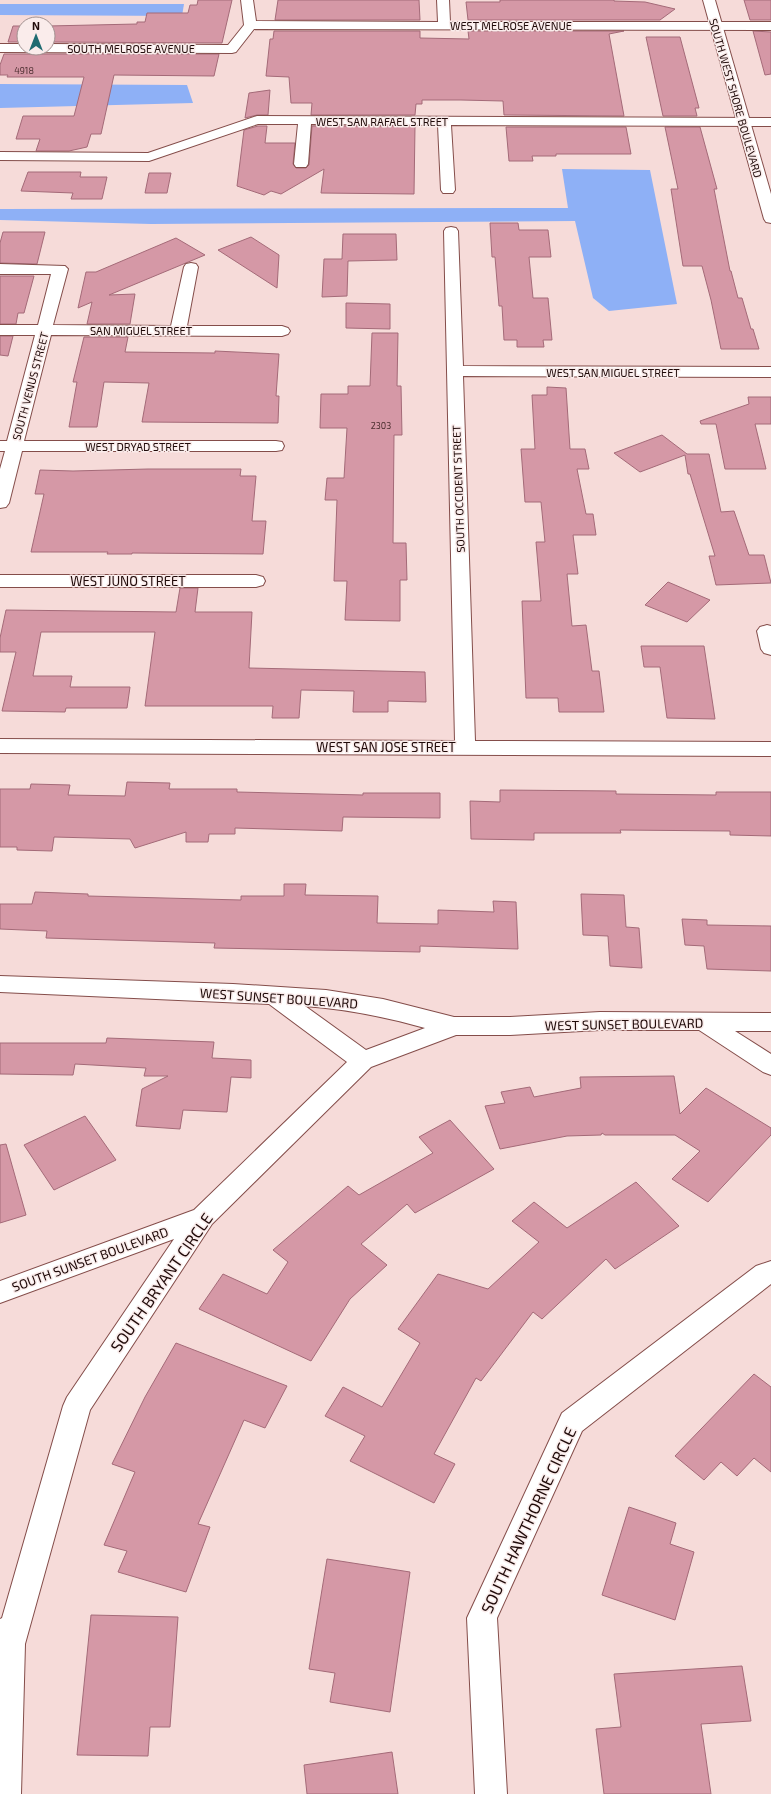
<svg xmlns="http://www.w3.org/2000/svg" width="771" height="1794" font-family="'Exo 2',sans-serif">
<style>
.water{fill:#8eb0f6}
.building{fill:#d598a6;stroke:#a46a78}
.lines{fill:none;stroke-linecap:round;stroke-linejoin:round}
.street-casing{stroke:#844d4a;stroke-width:2}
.secondary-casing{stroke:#844d4a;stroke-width:2}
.street{fill:#fff;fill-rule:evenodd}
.secondary{fill:#fff;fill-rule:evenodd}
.labels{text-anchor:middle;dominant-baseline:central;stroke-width:3;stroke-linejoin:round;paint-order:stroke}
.far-number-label{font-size:9px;fill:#4c2e30}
.far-street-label{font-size:11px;fill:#1f0a09;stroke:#faeceb}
.street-label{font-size:13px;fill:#1f0a09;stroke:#faeceb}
.near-street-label{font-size:16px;fill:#1f0a09;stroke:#faeceb}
</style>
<rect width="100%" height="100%" fill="#f6dbd9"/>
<!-- water -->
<g class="water">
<polygon points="0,4 184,4 182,16 0,15"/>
<polygon points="0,84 187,85 193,103 0,108"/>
<polygon points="562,169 650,170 677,304 609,311 593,298 575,221 151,224 0,220 0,209 568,208"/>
</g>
<!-- building -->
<g class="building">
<polygon points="198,0 232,0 222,43 48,42 48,26 137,24 137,22 145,22 147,13 188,13 190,5 197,5"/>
<polygon points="278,0 419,0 420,20 275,20"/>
<polygon points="500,0 614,0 614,1 645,2 675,9 660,20 468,20 466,2 500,2"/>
<polygon points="744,0 771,0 771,20 750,20"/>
<polygon points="13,26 24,26 24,42 8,42"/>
<polygon points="274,31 420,31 420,38 469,39 468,31 624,31 609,34 624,116 504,115 503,101 461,100 422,100 422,104 416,104 415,115 311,115 312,103 291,103 289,77 266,76 270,39 273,39"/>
<polygon points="753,31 771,32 771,74 765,75"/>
<polygon points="646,37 680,37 699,108 695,108 697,116 663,116"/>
<polygon points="4,54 219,54 214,76 114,75 101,134 91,134 87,147 69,151 36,151 40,139 16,139 23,116 74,116 84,77 7,77 8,75 0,75 0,65"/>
<polygon points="270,90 268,115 257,115 245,118 249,93"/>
<polygon points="258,126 267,126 265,143 295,143 293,164 296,168 306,168 309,165 312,126 415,126 414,194 321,193 324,169 281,194 271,191 264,195 237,186 244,130"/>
<polygon points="506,127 626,127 631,154 556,154 556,156 532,156 533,161 509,161"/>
<polygon points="665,127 700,127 717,189 714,189 730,271 731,271 738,298 742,298 751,329 753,329 759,349 721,349 711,300 702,266 683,266 671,189 678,189"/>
<polygon points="28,172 81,172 80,177 107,177 102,199 71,199 73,193 21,191"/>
<polygon points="149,173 171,173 167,193 145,193"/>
<polygon points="490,223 518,223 519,230 548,230 551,257 529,257 533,298 548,298 552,340 543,340 544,347 517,347 517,340 504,340 502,306 499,306 495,257 492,257"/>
<polygon points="3,232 45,232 37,264 0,263 0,243"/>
<polygon points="343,234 396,234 397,260 348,261 347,296 322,297 324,259 342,259"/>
<polygon points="251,237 279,255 277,288 218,250"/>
<polygon points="176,238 205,255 109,295 135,294 130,324 87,324 92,302 78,308 86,272 96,272"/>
<polygon points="0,276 34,276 24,313 18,313 16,324 0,324"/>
<polygon points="346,303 390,304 390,329 346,328"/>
<polygon points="372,333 398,333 397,386 401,386 402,435 394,435 393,543 406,543 407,580 400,580 400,621 345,620 347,581 334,581 337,500 325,500 327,478 344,478 347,428 320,428 321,394 348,394 348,386 370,386"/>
<polygon points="0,336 13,336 8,356 0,355"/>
<polygon points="84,337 128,337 125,352 215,353 215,351 279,354 276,396 279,396 278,423 142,422 149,383 104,382 97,427 69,427 77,382 73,382"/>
<polygon points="547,387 566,388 570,449 585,449 589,469 577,469 586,514 593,514 596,535 573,535 578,574 567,574 572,626 586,625 592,671 599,671 604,712 559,712 558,698 526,698 522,601 541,601 536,542 545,542 541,502 525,502 521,449 535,449 532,395 547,395"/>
<polygon points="748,397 771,397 771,424 755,424 766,469 725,469 716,424 701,424 700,421 749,404"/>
<polygon points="662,435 687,454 709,454 721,512 734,511 749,555 764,555 771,583 716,585 709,556 715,556 690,474 688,474 685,455 640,472 614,453"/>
<polygon points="148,469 241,469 240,476 256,476 252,521 266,521 263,554 132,553 132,554 107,554 108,552 31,552 44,494 35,494 40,470 73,471"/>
<polygon points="668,582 710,600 687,622 645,605"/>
<polygon points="180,588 198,588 195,612 252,612 249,668 425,672 426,702 388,701 388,712 353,712 354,691 301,690 299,718 272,718 273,706 145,706 155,632 41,632 33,676 72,676 70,687 130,687 127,708 66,708 65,712 2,711 16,652 0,652 0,638 6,610 176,612"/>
<polygon points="641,646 704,646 715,719 667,718 660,667 644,667"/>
<polygon points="127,782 170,783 169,789 237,789 237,792 363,795 363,793 440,793 440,818 343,817 342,831 235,828 235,834 209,834 208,842 186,842 186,832 135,848 130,839 54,837 52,851 17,850 17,847 0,847 0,789 30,789 31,784 70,785 68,795 125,796"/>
<polygon points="500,790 616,791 616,794 716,795 716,792 771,792 771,836 730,835 730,831 620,830 621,833 534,833 534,840 471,839 470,801 500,802"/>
<polygon points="284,884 306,884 305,895 378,896 377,923 438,924 438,910 494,912 493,901 516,902 518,949 420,946 420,952 214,948 215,943 46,938 47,931 0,929 0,904 32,904 35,892 88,894 88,896 241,900 241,896 284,896"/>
<polygon points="581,894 624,895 626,927 639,928 642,968 610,966 608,936 583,935"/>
<polygon points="682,919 707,920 707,925 771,926 771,971 707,969 704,946 685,945"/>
<polygon points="107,1038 214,1042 212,1058 251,1060 251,1078 231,1077 227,1112 183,1110 180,1129 136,1126 142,1089 168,1076 144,1076 146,1068 75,1064 73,1075 0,1074 0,1043 106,1043"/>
<polygon points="674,1076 680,1114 706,1088 771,1128 771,1135 708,1202 672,1179 700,1151 675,1135 605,1135 602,1133 601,1135 567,1136 500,1149 485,1106 505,1103 501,1092 530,1087 534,1097 581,1088 580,1077"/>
<polygon points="85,1116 116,1160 54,1190 24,1145"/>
<polygon points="450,1120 494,1169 415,1213 407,1204 361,1244 387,1265 350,1299 311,1361 199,1309 223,1274 267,1294 288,1262 273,1250 348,1186 359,1195 433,1153 419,1137"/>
<polygon points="6,1144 26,1215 0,1223 0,1145"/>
<polygon points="636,1182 679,1226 615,1269 606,1259 542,1319 533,1312 481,1381 476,1378 434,1454 455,1464 434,1503 350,1461 365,1436 325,1416 343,1387 382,1407 420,1343 398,1329 438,1274 488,1289 539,1242 512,1221 534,1202 567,1228"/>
<polygon points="176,1343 287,1386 265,1428 244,1420 198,1524 210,1527 186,1592 118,1572 127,1551 104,1545 135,1472 112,1464 145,1397"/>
<polygon points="754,1374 771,1387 771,1472 754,1458 737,1476 721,1462 704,1480 675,1456"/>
<polygon points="629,1507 676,1523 670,1544 694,1552 675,1620 602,1595"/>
<polygon points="327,1559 410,1572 390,1712 330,1702 335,1673 309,1669"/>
<polygon points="91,1615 178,1617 170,1727 150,1727 148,1756 77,1755"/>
<polygon points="742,1666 751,1721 701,1724 711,1794 604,1794 596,1729 621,1727 614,1674"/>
<polygon points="392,1752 398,1794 307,1794 304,1765"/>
</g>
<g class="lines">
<!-- street casing -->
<g class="street-casing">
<g id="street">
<polygon points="241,0 253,0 256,21 438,22 437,0 449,0 450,22 771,22 771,30 254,29 236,52 232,53 0,52 0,44 24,44 24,48 48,48 48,44 228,45 244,25"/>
<polygon points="257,116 771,118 771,126 451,125 455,190 453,193 443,193 441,190 438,125 311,124 308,164 306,167 296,167 294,164 298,124 258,124 149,161 0,160 0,152 148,153"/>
<polygon points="451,227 456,228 458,231 463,366 771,367 771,377 463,376 475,741 771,742 771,756 0,753 0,739 455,741 444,231 446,228"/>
<polygon points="191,263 196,264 198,267 187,326 282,326 288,328 290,331 288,334 282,336 51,335 24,441 276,441 282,442 284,446 282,450 276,451 22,451 9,503 6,507 0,508 0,469 5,451 0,451 0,441 7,441 35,335 0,335 0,325 38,325 51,274 0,274 0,264 65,266 68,269 53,325 171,326 184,267 186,264"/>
<polygon points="0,575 256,575 263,577 265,581 263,585 256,587 0,587"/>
<polygon points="767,625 771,626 771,655 764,653 761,649 757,631 760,627"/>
<path d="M0,976L233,984L326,990L383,999L454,1017H510L600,1012L771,1013V1031H735L771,1054V1075L763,1072L699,1030H600L510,1035H456L371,1067L212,1224L90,1410L25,1644L21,1794H0V1619L2,1618L63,1406L67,1397L174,1239L0,1303V1281L194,1210L347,1062L269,1004L0,992ZM305,1006C346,1009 386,1017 425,1028L366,1050Z"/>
<polygon points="771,1261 771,1284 582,1431 497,1618 507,1794 475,1794 467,1618 562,1413 756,1266"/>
</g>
</g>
<!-- secondary casing -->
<g class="secondary-casing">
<polygon id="secondary" points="703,0 715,0 771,194 771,223 766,222 764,219"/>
</g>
<!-- street -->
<use href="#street" class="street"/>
<!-- secondary -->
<use href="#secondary" class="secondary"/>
</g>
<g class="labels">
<!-- far-number labels -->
<g class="far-number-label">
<text x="24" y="70">4918</text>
<text x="381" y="425">2303</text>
</g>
<!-- far-street labels -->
<g class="far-street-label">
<text x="511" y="25">WEST MELROSE AVENUE</text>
<text x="131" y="48">SOUTH MELROSE AVENUE</text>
<text transform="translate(736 98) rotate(74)">SOUTH WEST SHORE BOULEVARD</text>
<text x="382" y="121">WEST SAN RAFAEL STREET</text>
<text x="141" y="330">SAN MIGUEL STREET</text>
<text x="613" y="372">WEST SAN MIGUEL STREET</text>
<text transform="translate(30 386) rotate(-75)">SOUTH VENUS STREET</text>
<text x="138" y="446">WEST DRYAD STREET</text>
<text transform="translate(458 489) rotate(-92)">SOUTH OCCIDENT STREET</text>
</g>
<!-- street labels -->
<g class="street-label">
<text x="128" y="581">WEST JUNO STREET</text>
<text x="386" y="747">WEST SAN JOSE STREET</text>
<text transform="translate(279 998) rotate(4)">WEST SUNSET BOULEVARD</text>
<text transform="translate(624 1024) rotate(-1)">WEST SUNSET BOULEVARD</text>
<text transform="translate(90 1259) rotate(-20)">SOUTH SUNSET BOULEVARD</text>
</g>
<!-- near-street labels -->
<g class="near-street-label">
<text transform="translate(161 1282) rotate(-55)">SOUTH BRYANT CIRCLE</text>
<text transform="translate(528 1520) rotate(-65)">SOUTH HAWTHORNE CIRCLE</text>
</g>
</g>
<!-- north arrow -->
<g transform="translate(36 36)"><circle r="19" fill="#faeceb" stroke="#a29291"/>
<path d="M0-3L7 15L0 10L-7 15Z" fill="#1f6b71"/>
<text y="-6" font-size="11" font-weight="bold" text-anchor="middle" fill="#1f0a09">N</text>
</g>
</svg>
